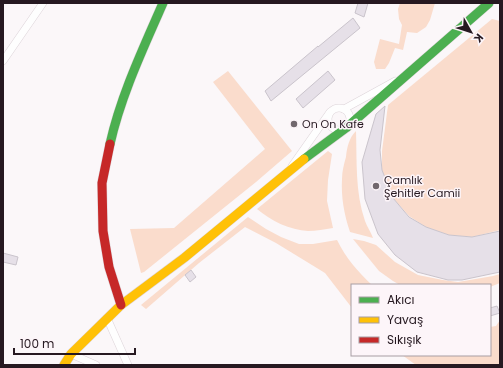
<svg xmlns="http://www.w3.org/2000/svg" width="503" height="368" font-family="Poppins,sans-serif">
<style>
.green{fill:#fadccc}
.building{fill:#e6e0e8;stroke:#cac4cc}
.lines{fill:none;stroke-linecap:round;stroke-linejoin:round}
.street-casing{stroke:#ddd4d9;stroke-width:8}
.fast-casing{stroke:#ddd4d9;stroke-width:10}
.slow-casing{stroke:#ddd4d9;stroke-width:10}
.jam-casing{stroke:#ddd4d9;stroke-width:10}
.street{stroke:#fefefe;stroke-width:7}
.fast{stroke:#4caf50;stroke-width:9}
.slow{stroke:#ffc107;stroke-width:9}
.jam{stroke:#c62828;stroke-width:9}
.poi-dot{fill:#71676d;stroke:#fdf5f9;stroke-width:1.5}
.labels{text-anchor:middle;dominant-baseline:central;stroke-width:3;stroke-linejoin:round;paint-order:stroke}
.poi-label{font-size:11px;fill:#261921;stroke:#fdf5f9;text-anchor:start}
</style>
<rect width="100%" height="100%" fill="#fbf7f9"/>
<!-- green -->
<g class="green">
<polygon points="400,3 435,3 430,20 426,27 417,33 407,32 403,50 395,48 389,63 385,69 376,69 374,62 380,39 399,44 402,25 399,19 398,9"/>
<polygon points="492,19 500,21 500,230 472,237 449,235 426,227 409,216 393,198 382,170 382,151 388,105"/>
<polygon points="228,71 292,151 256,182 144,272 141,273 130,229 174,228 265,149 213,82"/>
<path d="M356,131C357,161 355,192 365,221C367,227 371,232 373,238L350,232C344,214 341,197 342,179C342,171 344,164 346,157C347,147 349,138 356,131Z"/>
<path d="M328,151L332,154L328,180L327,201L333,228C325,229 316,231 308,231C290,230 271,221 257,209Z"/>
<path d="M248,217L266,229L281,237L299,244H313L337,240C346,258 357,271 372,285H352V308L342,295L325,273L276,243L245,227L199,263L146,309L141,305Z"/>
<polygon points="353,239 364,241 376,245 395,262 418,275 443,280 458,282 493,276 500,274 500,283 490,287 490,285 400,285 393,281 379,271"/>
<polygon points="500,320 500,365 416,365 402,355 490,355 490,327 496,326"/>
</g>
<!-- building -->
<g class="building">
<polygon points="358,3 368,3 364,17 355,13"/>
<polygon points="353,18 360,28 271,101 265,91 318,46 318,47"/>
<polygon points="328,71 335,80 303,108 296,99"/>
<polygon points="385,106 380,150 382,170 393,198 409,217 426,227 449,235 472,237 500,231 500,272 462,280 448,280 417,272 395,255 378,234 365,199 362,162 376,114"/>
<polygon points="3,253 18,257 16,265 3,262"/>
<polygon points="191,270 196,277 190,282 185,275"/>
<polygon points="497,306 500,313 490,316 490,308"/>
</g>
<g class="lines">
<!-- street casing -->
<g class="street-casing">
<g id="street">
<polyline points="3,61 43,3"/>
<circle cx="339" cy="119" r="11"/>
<polyline points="344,109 395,81"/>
<polyline points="292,166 330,112"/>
<polyline points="107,318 128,365"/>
<polyline points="71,354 96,365"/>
</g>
</g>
<!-- fast casing -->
<g class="fast-casing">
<g id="fast">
<path d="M110,144C121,95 143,49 163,3"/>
<polyline points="304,159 346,128 489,3"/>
</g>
</g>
<!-- slow casing -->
<g class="slow-casing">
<polyline id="slow" points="64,365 71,354 121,305 184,258 304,159"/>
</g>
<!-- jam casing -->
<g class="jam-casing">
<polyline id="jam" points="110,144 102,183 103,231 109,267 121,305"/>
</g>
<!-- street -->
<use href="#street" class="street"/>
<!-- fast -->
<use href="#fast" class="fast"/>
<!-- slow -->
<use href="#slow" class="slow"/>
<!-- jam -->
<use href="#jam" class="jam"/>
</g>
<!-- markers -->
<g class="poi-dot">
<circle cx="294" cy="124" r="4"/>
<circle cx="376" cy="186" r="4"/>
</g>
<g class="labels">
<!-- poi labels -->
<g class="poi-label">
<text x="302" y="124">On On Kafe</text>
<text x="384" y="180">Çamlık<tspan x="384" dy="13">Şehitler Camii</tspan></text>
</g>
</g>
<!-- border -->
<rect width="503" height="368" fill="none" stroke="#261921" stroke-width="8"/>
<!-- legend -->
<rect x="351" y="284" width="140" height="72" fill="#fdf5f9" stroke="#a79da3"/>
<rect x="359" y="297" width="20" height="6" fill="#4caf50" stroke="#a79da3"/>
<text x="387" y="304" font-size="12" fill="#261921">Akıcı</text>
<rect x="359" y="317" width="20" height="6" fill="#ffc107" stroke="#a79da3"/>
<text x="387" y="324" font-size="12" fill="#261921">Yavaş</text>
<rect x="359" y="337" width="20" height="6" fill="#c62828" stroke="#a79da3"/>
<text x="387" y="344" font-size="12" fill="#261921">Sıkışık</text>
<!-- north arrow -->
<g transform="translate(471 32) rotate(129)" stroke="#fdf5f9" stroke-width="3" paint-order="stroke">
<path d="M0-3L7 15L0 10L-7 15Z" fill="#261921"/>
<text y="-6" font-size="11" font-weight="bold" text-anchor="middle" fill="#261921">K</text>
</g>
<!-- scale -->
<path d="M14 348v6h121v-6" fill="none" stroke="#261921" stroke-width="2"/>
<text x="20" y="348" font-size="12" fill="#261921" stroke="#fdf5f9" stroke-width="3" paint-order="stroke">100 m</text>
</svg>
